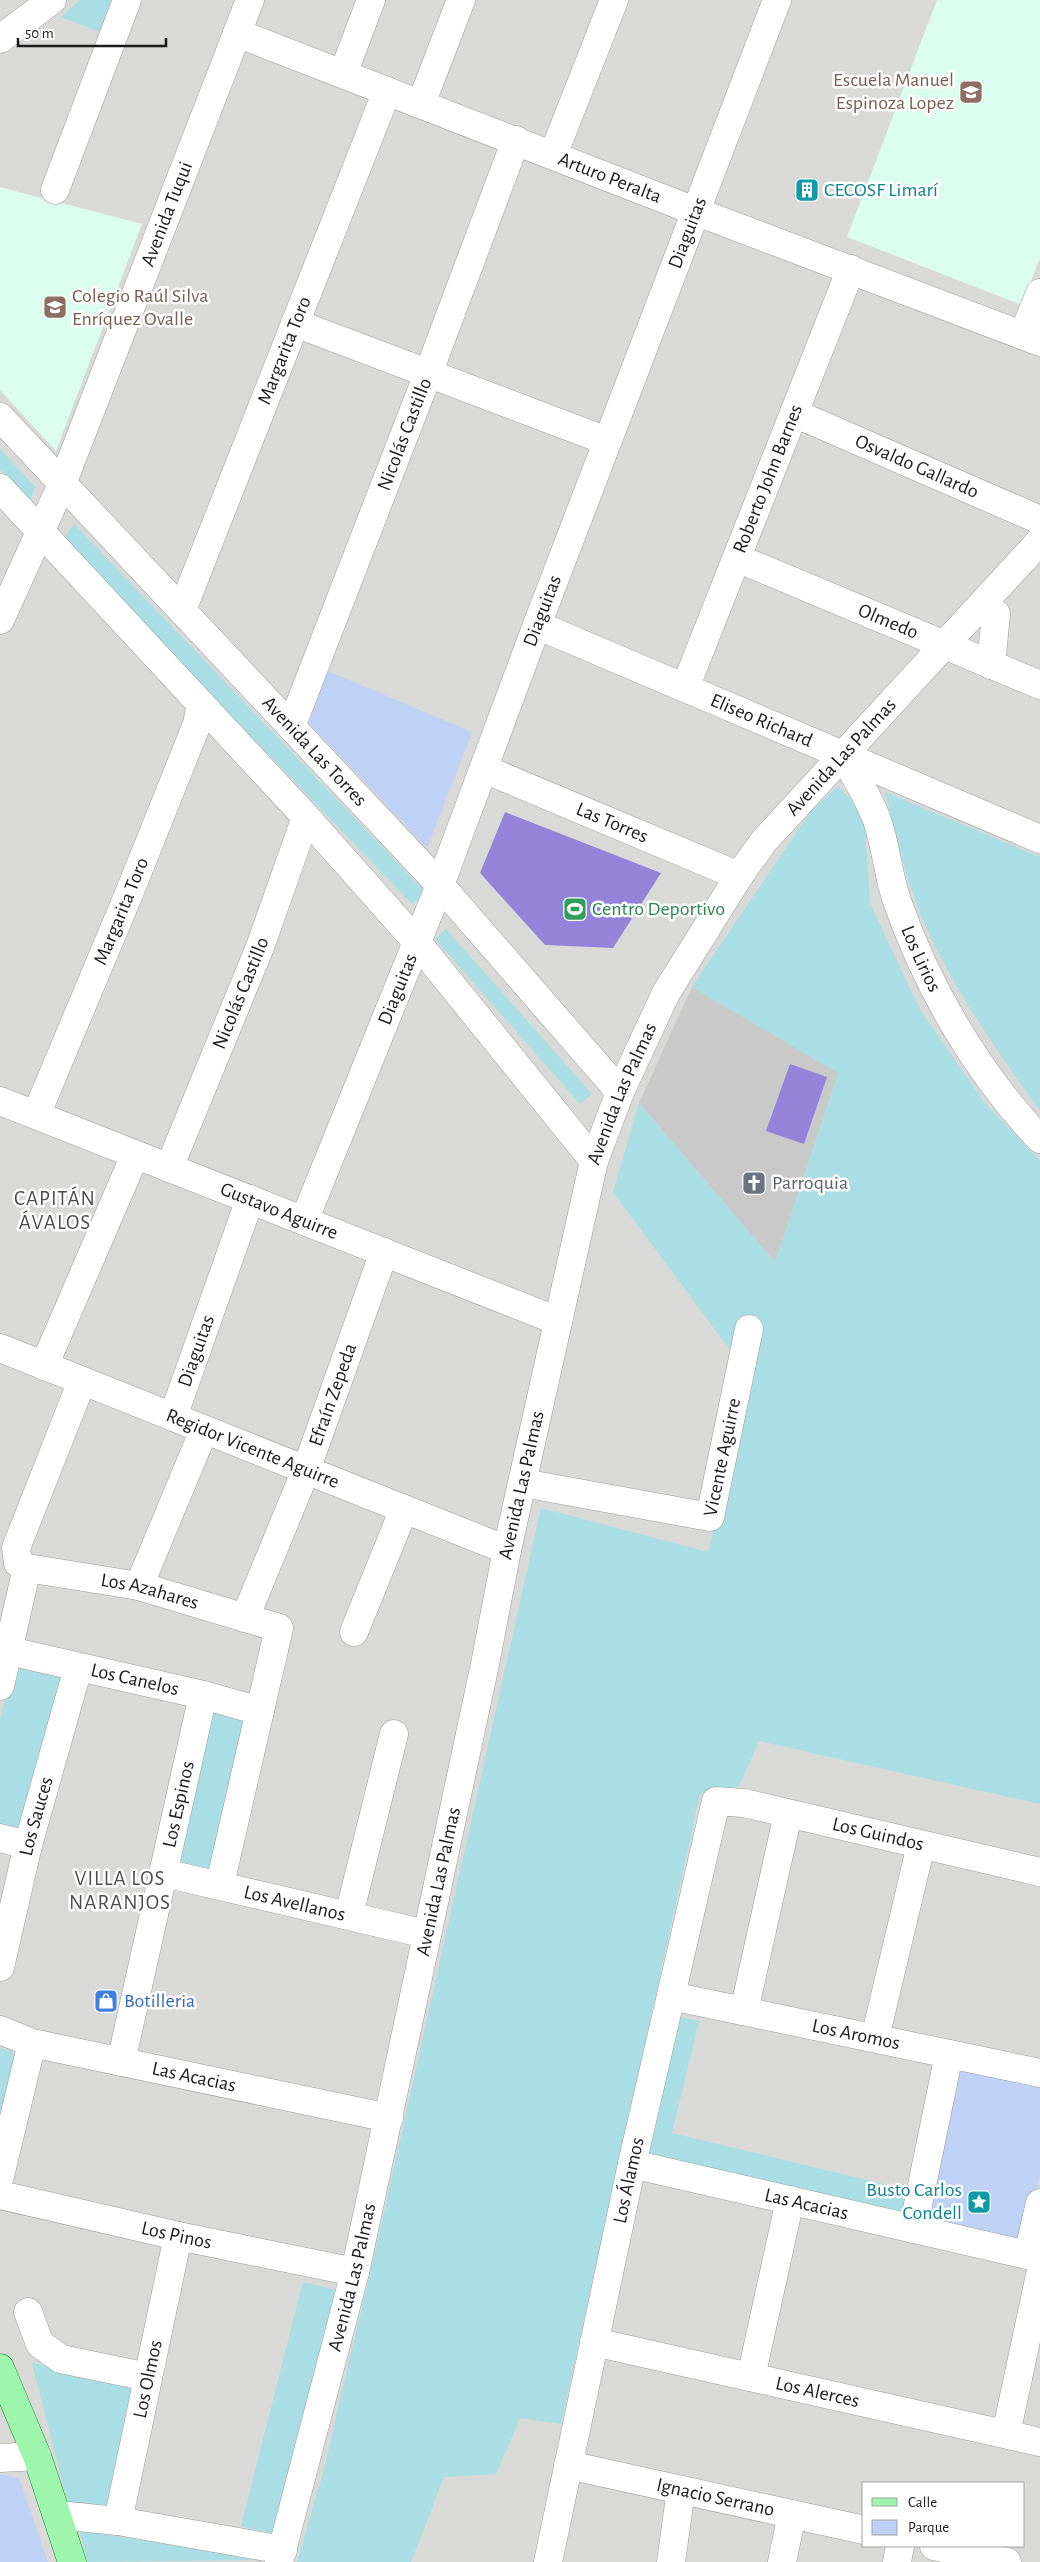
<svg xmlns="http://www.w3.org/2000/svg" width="1040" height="2562" font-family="'Alegreya Sans',sans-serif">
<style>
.residential{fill:#d9d9d8;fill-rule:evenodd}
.education{fill:#dafdef}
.religious{fill:#c9c9c9}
.grass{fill:#a9dee4}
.park{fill:#bfd1f5}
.pitch{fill:#9483d8}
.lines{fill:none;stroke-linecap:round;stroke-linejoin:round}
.minor-casing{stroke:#9c9c9c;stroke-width:29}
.major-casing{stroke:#088a2b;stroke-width:29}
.minor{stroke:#fff;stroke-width:28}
.major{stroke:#9df6ab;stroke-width:28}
.labels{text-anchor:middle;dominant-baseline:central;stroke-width:5;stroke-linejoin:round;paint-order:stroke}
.education-label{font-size:20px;fill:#785e54;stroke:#fff;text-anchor:end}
.street-label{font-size:20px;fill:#1b1b1b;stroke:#fff}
.culture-label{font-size:20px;fill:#0d838f;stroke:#fff;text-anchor:start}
.leisure-label{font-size:20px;fill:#27864d;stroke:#fff;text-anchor:start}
.worship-label{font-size:20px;fill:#5b616d;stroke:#fff;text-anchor:start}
.shop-label{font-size:20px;fill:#366cbe;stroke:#fff;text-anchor:start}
.neighbourhood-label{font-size:21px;letter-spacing:1px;fill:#4e4e4e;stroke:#fff}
</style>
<rect width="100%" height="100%" fill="#e1ece4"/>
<!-- residential -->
<path class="residential" d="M0,0H1040V2562H0ZM864,2483H1024V2546H864Z"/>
<!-- education -->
<g class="education">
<polygon points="937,0 1040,0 1040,258 1022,305 847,237"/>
<polygon points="0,187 142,224 56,451 0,390"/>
</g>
<!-- religious -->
<polygon class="religious" points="692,987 839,1073 775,1262 639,1103"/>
<!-- grass -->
<g class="grass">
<polygon points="80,0 120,0 106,34 61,17"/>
<polygon points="0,449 35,487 30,502 0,470"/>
<polygon points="74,524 425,892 412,904 63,540"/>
<polygon points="838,786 864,814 870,903 919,1008 983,1101 1040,1161 1040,1804 759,1741 739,1786 700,1794 561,2424 520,2418 496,2474 444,2477 411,2562 297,2562 323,2473 381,2226 541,1508 708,1552 750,1377 613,1192 639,1103 775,1262 838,1073 692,987 811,811"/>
<path d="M885,792L1040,857V1111C993,1045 938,968 912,891C901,859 894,825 885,792Z"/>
<polygon points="446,929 592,1094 580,1104 435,939"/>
<polygon points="16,1657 72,1670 30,1831 0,1824 0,1719"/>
<polygon points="206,1703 254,1716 219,1873 171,1863"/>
<polygon points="680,2017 699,2021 672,2133 908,2190 902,2217 646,2156"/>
<polygon points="0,2048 11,2051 18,2064 0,2143"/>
<polygon points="303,2282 336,2290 274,2534 241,2526"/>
<polygon points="32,2363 138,2384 109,2513 69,2508"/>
<polygon points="79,2530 266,2560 88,2562"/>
</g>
<!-- park -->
<g class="park">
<polygon points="328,671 472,732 427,848 309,723"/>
<polygon points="953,2059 1040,2077 1040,2175 1023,2252 919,2226"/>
<polygon points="0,2474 19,2478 48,2562 0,2562"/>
</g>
<!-- pitch -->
<g class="pitch">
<polygon points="505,812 661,873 613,948 545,945 480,873"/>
<polygon points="790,1064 827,1077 804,1144 766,1131"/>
</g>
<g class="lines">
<!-- minor casing -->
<g class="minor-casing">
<g id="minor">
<path id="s1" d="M237,33L695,211L1040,342"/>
<polyline points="0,39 52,0"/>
<polyline points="343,74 371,0"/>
<polyline points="421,104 461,0"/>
<polyline points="553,155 614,0"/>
<polyline points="55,190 127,0"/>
<polyline points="295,323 607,441"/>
<polyline points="1023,335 1040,293"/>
<path id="s2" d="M794,413L1040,520"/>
<path id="s3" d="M0,417L440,885L620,1092"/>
<polyline points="0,488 306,817 416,941 594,1161"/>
<path id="s4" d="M737,558L1040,685"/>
<path id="s5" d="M182,610L387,91"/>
<path id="s6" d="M0,620L62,484L250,0"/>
<path id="s7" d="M537,625L1040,839"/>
<polyline points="991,665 996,614"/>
<path id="s8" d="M685,688L851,269"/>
<path id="s9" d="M291,727L428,374L516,140"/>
<path id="s10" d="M844,756C855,777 869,798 877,820C886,846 888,875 897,901C927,987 977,1073 1040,1139"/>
<path id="s11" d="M484,769L739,876"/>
<path id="s12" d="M0,1101L558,1321"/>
<path id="s13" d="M36,1115L128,896L197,724L201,704"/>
<path id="s14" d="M169,1168L260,947L306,817"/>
<path id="s15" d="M304,1221L440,885L537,625L777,0"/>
<path id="s16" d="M0,1348L507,1550"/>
<polyline points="44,1366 135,1155"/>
<path id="s17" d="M82,1381L16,1548L18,1563L27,1568L139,1586L279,1628L220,1884"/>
<path id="s18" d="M173,1417L250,1199"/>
<path id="s19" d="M523,1483L710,1517L749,1329"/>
<polyline points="139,1586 204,1430"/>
<path id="s20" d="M245,1618L306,1470L384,1252"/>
<polyline points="354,1632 404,1509"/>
<path id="s21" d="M9,1651L203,1695L260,1711"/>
<polyline points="0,1686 27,1568"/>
<polyline points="0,1838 28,1845"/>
<path id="s22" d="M164,1873L426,1934"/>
<polyline points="349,1915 394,1734"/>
<path id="s23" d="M0,1967L28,1845L78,1668"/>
<path id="s24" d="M671,1996L1040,2073"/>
<polyline points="744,2011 788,1814"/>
<path id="s25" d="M0,2030L32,2043L389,2118"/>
<polyline points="875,2038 921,1845"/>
<path id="s26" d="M121,2062L203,1695"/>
<path id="s27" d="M632,2164L1040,2258"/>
<polyline points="0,2176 32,2043"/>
<path id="s28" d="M0,2195L178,2236L355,2272"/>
<polyline points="913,2229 949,2054"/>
<polyline points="1028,2255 1040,2203"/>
<polyline points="28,2312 40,2344 61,2359 148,2377"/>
<path id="s29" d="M594,2342L1040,2442"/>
<polyline points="751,2377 790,2200"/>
<polyline points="1006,2434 1040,2275"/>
<polyline points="0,2458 37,2456"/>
<path id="s30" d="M568,2465L864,2530"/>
<polyline points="58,2515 118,2521 283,2550"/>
<path id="s31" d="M118,2521L178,2236"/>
<polyline points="934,2546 1007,2562"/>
<path id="s32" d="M279,2562L355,2272L485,1664L507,1550L594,1161L620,1092L666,993L739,876L764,841L1040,541"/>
<path id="s33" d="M548,2562L632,2164L716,1801L744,1803L1040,1872"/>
<polyline points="671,2562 681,2490"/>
<polyline points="782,2562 792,2514"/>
<polyline points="897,2562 900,2546"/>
</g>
</g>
<!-- major casing -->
<g class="major-casing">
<polyline id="major" points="0,2368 37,2456 72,2562"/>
</g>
<!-- minor -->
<use href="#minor" class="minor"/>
<!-- major -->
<use href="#major" class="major"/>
</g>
<!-- icons -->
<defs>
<g id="school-square" transform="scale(1.25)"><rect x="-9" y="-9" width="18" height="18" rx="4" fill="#8d6e63" stroke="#fff"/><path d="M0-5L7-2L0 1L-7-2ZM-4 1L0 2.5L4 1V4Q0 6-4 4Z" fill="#fff"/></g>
<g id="building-square" transform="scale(1.25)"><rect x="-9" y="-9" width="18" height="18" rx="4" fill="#0f9aa8" stroke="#fff"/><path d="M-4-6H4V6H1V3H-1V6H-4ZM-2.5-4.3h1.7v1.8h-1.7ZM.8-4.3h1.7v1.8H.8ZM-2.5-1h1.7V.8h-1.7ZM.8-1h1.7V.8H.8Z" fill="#fff"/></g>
<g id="stadium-square" transform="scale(1.25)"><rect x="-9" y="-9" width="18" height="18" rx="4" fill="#2e9e5b" stroke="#fff"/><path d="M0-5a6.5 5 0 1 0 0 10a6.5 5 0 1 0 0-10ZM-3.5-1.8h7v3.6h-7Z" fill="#fff"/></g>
<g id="church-square" transform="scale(1.25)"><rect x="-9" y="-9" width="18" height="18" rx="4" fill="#6b7280" stroke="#fff"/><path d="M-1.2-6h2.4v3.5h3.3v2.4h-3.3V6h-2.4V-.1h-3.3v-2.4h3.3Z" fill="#fff"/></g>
<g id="shop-square" transform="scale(1.25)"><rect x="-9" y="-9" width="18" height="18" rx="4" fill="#3f7fe0" stroke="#fff"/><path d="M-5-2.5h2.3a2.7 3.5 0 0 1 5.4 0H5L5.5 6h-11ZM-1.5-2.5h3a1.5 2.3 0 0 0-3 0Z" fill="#fff"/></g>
<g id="sight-square" transform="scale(1.25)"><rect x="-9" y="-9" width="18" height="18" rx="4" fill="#0f9aa8" stroke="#fff"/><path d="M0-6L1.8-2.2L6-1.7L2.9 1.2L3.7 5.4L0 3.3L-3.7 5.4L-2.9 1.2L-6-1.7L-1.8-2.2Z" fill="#fff"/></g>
</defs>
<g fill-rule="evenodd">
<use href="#school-square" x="971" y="92"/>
<use href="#building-square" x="807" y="190"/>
<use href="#school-square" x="55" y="307"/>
<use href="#stadium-square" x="575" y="909"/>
<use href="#church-square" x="754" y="1183"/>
<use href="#shop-square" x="106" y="2001"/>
<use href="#sight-square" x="979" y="2202"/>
</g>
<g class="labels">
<!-- education labels -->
<g class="education-label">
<text x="954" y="80">Escuela Manuel<tspan x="954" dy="23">Espinoza Lopez</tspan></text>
<text x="72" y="296" text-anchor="start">Colegio Raúl Silva<tspan x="72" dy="23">Enríquez Ovalle</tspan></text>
</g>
<!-- street labels -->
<g class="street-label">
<text stroke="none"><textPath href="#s1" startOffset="400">Arturo Peralta</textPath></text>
<text stroke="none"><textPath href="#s6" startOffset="439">Avenida Tuqui</textPath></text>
<text stroke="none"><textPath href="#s15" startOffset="1060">Diaguitas</textPath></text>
<text stroke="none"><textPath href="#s5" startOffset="279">Margarita Toro</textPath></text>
<text stroke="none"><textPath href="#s9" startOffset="314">Nicolás Castillo</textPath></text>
<text stroke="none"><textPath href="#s2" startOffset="134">Osvaldo Gallardo</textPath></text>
<text stroke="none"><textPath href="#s8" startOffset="225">Roberto John Barnes</textPath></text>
<text stroke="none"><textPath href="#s15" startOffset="655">Diaguitas</textPath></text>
<text stroke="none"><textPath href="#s4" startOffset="164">Olmedo</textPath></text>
<text stroke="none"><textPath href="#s7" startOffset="244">Eliseo Richard</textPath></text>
<text stroke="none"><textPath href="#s3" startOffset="459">Avenida Las Torres</textPath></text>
<text stroke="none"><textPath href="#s32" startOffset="1914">Avenida Las Palmas</textPath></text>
<text stroke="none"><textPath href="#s11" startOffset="139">Las Torres</textPath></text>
<text stroke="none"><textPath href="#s13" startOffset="221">Margarita Toro</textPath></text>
<text stroke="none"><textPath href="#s10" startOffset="218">Los Lirios</textPath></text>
<text stroke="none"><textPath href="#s15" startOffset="250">Diaguitas</textPath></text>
<text stroke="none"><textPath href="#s14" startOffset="189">Nicolás Castillo</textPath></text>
<text stroke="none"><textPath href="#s32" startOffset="1509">Avenida Las Palmas</textPath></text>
<text stroke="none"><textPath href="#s12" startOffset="300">Gustavo Aguirre</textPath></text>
<text stroke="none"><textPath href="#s18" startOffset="70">Diaguitas</textPath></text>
<text stroke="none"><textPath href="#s20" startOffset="240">Efraín Zepeda</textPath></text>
<text stroke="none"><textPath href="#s16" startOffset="272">Regidor Vicente Aguirre</textPath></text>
<text stroke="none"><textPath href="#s19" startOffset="251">Vicente Aguirre</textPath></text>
<text stroke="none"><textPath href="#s32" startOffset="1104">Avenida Las Palmas</textPath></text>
<text stroke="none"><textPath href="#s17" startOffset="330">Los Azahares</textPath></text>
<text stroke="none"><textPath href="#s21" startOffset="129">Los Canelos</textPath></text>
<text stroke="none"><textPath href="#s26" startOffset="264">Los Espinos</textPath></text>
<text stroke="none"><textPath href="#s23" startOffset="155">Los Sauces</textPath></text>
<text stroke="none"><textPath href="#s33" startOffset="945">Los Guindos</textPath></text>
<text stroke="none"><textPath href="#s32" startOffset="699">Avenida Las Palmas</textPath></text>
<text stroke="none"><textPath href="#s22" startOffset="134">Los Avellanos</textPath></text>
<text stroke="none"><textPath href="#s24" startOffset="189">Los Aromos</textPath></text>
<text stroke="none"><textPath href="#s25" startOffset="200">Las Acacias</textPath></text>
<text stroke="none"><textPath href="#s33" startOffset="390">Los Álamos</textPath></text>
<text stroke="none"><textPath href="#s27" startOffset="179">Las Acacias</textPath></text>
<text stroke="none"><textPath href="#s28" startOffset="181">Los Pinos</textPath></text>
<text stroke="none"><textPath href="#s32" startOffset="294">Avenida Las Palmas</textPath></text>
<text stroke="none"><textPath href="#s31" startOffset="145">Los Olmos</textPath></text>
<text stroke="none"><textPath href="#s29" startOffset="229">Los Alerces</textPath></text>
<text stroke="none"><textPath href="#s30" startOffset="151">Ignacio Serrano</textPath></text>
</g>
<!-- culture labels -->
<g class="culture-label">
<text x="824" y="190">CECOSF Limarí</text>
<text x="962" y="2190" text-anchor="end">Busto Carlos<tspan x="962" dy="23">Condell</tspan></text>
</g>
<!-- leisure labels -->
<g class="leisure-label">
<text x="592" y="909">Centro Deportivo</text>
</g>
<!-- worship labels -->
<g class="worship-label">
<text x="772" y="1183">Parroquia</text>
</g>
<!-- shop labels -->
<g class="shop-label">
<text x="124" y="2001">Botilleria</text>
</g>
<!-- neighbourhood labels -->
<g class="neighbourhood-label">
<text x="55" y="1198">CAPITÁN<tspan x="55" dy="24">ÁVALOS</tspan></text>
<text x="120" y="1878">VILLA LOS<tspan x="120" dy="24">NARANJOS</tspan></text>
</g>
</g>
<!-- legend -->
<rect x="862" y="2482" width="162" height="65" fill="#ffffff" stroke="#a4a4a4"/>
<rect x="872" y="2498" width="25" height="8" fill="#9df6ab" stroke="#a4a4a4"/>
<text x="908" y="2507" font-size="15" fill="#1b1b1b">Calle</text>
<rect x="872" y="2520" width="25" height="15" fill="#bfd1f5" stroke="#a4a4a4"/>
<text x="908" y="2532" font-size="15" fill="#1b1b1b">Parque</text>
<!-- scale -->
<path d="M18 38v8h148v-8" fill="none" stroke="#1b1b1b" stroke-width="2.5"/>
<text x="25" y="38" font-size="15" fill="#1b1b1b" stroke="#ffffff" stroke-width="4" paint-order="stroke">50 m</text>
</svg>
